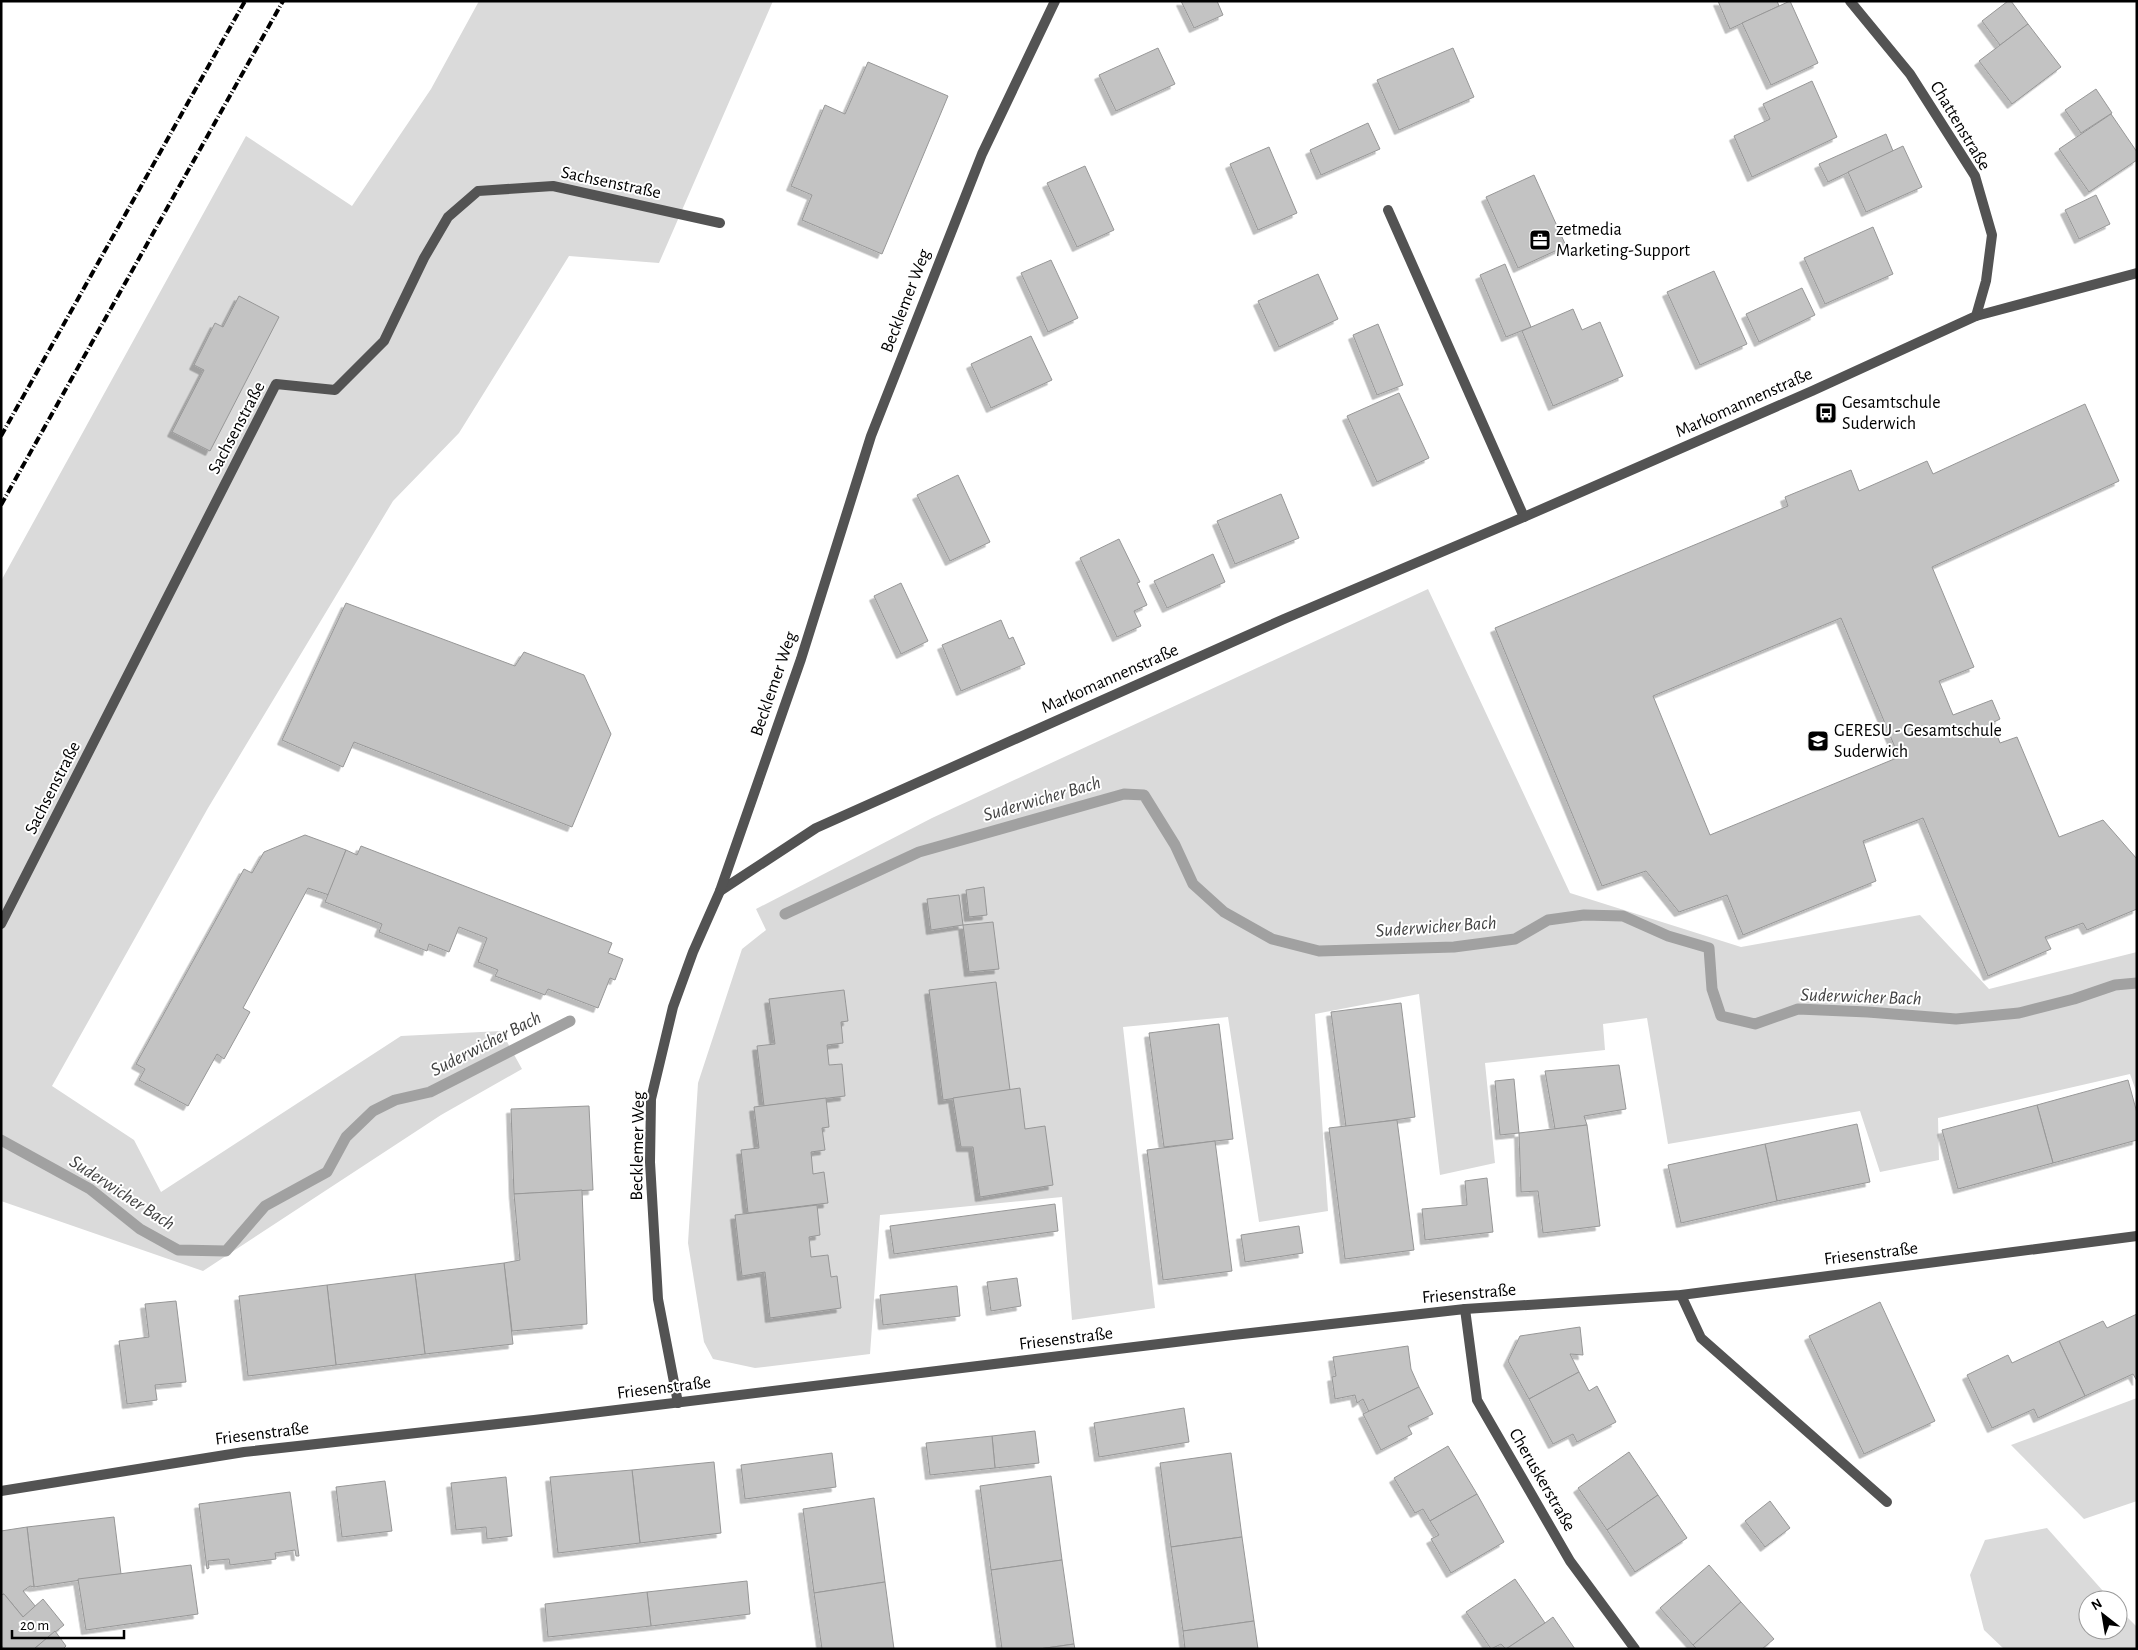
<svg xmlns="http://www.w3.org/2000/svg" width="2138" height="1650" font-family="'Alegreya Sans',sans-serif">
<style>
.green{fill:#dadada}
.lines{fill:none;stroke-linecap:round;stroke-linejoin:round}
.stream{stroke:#a1a1a1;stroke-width:11}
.building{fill:#c3c3c3;stroke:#979797;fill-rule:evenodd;filter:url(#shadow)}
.lane{stroke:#535353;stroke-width:10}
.street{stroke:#535353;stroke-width:10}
.rail{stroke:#000;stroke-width:4;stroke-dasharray:8 2.5 1 2.5;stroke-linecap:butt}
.labels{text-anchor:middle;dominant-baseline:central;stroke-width:4;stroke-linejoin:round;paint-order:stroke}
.street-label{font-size:18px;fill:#000;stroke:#fff}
.poi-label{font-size:18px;fill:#000;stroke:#fff;text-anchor:start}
.water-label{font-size:19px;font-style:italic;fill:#424242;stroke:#fff}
</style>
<defs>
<filter id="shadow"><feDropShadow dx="-4.5" dy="4.5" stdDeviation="0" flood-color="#0004"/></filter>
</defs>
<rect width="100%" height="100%" fill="#fff"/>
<!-- green -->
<g class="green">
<polygon points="479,1 773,1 659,263 569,256 459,433 393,501 208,808 52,1086 134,1140 161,1192 401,1036 501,1031 522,1069 441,1115 203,1271 1,1201 1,581 246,136 352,206 431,89"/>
<polygon points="1428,589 1570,893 1741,947 1920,915 1989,989 2137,952 2137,1094 2130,1074 1938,1118 1939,1160 1880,1172 1860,1111 1668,1144 1647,1018 1603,1024 1605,1050 1485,1063 1495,1163 1440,1175 1419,994 1315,1014 1328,1211 1259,1222 1228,1017 1123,1027 1155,1308 1072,1320 1062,1197 880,1215 870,1354 755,1368 713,1359 704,1342 688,1243 698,1083 742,949 766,930 756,909 932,818"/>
<polygon points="2137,1398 2137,1501 2084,1519 2011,1445"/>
<polygon points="2047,1528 2111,1600 2088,1600 2088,1630 2118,1630 2118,1608 2137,1627 2137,1649 2004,1649 1984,1630 1970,1575 1985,1540"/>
</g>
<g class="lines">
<!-- stream -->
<g class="stream">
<polyline points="785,914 919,852 1124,794 1144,795 1175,845 1193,884 1224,912 1272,939 1319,951 1454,947 1515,939 1548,920 1584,915 1623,916 1668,936 1709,948 1712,989 1721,1016 1755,1024 1798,1009 1868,1012 1956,1019 2019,1013 2074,999 2115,985 2137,983"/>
<polyline points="1,1140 90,1189 140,1229 178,1250 226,1251 265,1206 327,1172 346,1137 373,1111 395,1100 430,1092 570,1021"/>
</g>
</g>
<!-- building -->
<g class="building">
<polygon points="1181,1 1217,1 1223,15 1194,28"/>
<polygon points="1718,1 1777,1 1779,6 1730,29"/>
<polygon points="1790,1 1818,63 1771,85 1742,23"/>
<polygon points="2008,1 2011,1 2028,24 2000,45 1982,21"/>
<polygon points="2028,24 2061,67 2012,104 1979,61"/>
<polygon points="1158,48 1175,84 1116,111 1099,75"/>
<polygon points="1453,48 1474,97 1399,130 1377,80"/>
<polygon points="868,62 948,96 882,254 802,220 812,195 791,186 825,105 845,114"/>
<polygon points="1812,81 1837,137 1752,177 1734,136 1770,119 1763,104"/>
<polygon points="2096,89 2112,113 2081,133 2065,110"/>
<polygon points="2111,114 2137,152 2137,160 2089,192 2059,149"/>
<polygon points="1368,123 1380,149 1321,175 1310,150"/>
<polygon points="1886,134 1893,151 1828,182 1819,164"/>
<polygon points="1903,146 1922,187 1866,212 1848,172"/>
<polygon points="1269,147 1297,213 1258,230 1230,164"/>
<polygon points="1085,166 1114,230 1077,247 1047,183"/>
<polygon points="1534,175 1566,246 1518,268 1486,197"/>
<polygon points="2096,195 2110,224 2079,239 2065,210"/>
<polygon points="1873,227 1893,274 1825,304 1804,258"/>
<polygon points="1051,260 1078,318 1048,332 1021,273"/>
<polygon points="1505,264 1531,327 1506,337 1480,275"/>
<polygon points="1714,271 1747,344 1700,365 1667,292"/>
<polygon points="1318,274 1338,319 1279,347 1258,301"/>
<polygon points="1802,288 1815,315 1759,342 1746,314"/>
<polygon points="239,296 279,317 210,451 172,432 204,370 194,365 215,323 223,327"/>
<polygon points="1573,309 1582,330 1600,322 1623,376 1553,406 1522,331"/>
<polygon points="1378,324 1403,385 1377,395 1353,335"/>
<polygon points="1031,336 1052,380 991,408 971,364"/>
<polygon points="1399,393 1429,458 1377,482 1347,416"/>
<path d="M2085,404L2119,481L1932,567L1974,667L1939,681L1953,715L1992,700L2000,719L1992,723L2000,743L2017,737L2059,837L2103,820L2137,859V909L2087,930L2083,923L2045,937L2051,949L1988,976L1923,818L1863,841L1876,881L1743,935L1727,895L1679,912L1646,871L1602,886L1495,628L1788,506L1785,497L1851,470L1859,491L1927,461L1933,474ZM1841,618L1899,757L1710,835L1653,696Z"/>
<polygon points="958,475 990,542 950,561 917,495"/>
<polygon points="1281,494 1299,538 1235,564 1217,521"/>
<polygon points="1119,539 1140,582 1137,583 1147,605 1134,611 1141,626 1117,637 1080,558"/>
<polygon points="1213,554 1225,582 1167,608 1154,581"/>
<polygon points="901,583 928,641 901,654 874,596"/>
<polygon points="346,603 515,666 524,652 584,675 611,734 572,827 354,742 343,767 282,740"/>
<polygon points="1001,620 1009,639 1013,637 1025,664 961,691 942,645"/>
<polygon points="305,835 346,850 329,895 308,888 243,1008 250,1012 224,1059 217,1054 188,1106 139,1080 145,1069 136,1064 244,869 252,873 264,852"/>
<polygon points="361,846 612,943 608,953 623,959 615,980 610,978 598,1008 548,989 545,995 495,976 498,970 478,962 487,938 459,927 449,952 429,944 427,951 379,932 382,924 325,902 346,850 357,855"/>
<polygon points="984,887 987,915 969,917 966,890"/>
<polygon points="959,895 963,925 931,930 927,899"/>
<polygon points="993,922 999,969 969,972 963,925"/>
<polygon points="996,982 1010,1090 943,1100 929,990"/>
<polygon points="844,990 848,1021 841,1022 843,1043 827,1045 829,1065 842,1064 845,1096 764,1106 757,1046 775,1044 769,999"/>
<polygon points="1401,1003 1415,1117 1346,1127 1331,1012"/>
<polygon points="1219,1024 1233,1139 1164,1147 1149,1033"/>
<polygon points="1619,1065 1626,1109 1584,1116 1587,1125 1555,1129 1545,1071"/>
<polygon points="1514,1079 1519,1133 1500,1135 1495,1081"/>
<polygon points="2128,1080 2137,1113 2137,1140 2053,1163 2037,1105"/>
<polygon points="1020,1088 1025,1129 1045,1126 1053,1185 980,1197 973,1147 961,1147 953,1098"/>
<polygon points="826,1098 829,1127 822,1128 825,1150 811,1152 813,1174 824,1172 828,1203 748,1213 741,1150 759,1148 754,1107"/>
<polygon points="2037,1105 2053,1163 1958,1189 1942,1130"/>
<polygon points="589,1106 593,1190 514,1194 511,1109"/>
<polygon points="1397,1120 1414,1250 1345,1259 1329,1128"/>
<polygon points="1857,1124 1870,1182 1777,1201 1765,1144"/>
<polygon points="1587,1125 1600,1226 1543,1233 1538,1191 1521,1192 1519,1133"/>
<polygon points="1215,1141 1232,1271 1163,1280 1147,1150"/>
<polygon points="1765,1144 1777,1201 1681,1223 1668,1165"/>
<polygon points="1487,1178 1493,1232 1425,1240 1422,1209 1467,1205 1465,1181"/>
<polygon points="582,1190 587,1324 512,1331 504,1263 520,1260 514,1194"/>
<polygon points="1055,1204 1058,1231 894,1254 890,1226"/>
<polygon points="817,1205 820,1235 809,1237 811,1257 828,1255 831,1277 837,1276 841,1308 770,1318 765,1272 742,1276 735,1215"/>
<polygon points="1299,1226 1303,1253 1245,1262 1241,1235"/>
<polygon points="504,1263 513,1344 425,1354 415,1274"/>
<polygon points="415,1274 425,1354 336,1365 327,1285"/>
<polygon points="1017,1278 1021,1306 991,1311 987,1282"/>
<polygon points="327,1285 336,1365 248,1376 239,1296"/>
<polygon points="957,1286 960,1316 883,1325 880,1295"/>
<polygon points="176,1301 186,1382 155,1385 157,1400 127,1404 119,1341 149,1337 145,1304"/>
<polygon points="1880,1302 1935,1421 1864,1454 1809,1336"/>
<polygon points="2137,1314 2137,1381 2133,1374 2085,1396 2059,1341 2103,1321 2107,1328"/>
<polygon points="1580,1327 1583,1355 1570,1354 1579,1372 1529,1399 1508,1361 1520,1336"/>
<polygon points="2059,1341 2085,1396 2038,1418 2034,1409 1992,1428 1967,1375 2008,1355 2012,1363"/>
<polygon points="1408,1346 1411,1369 1419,1387 1369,1412 1363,1399 1357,1403 1355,1395 1335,1399 1332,1377 1336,1376 1333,1357"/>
<polygon points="1579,1372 1589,1391 1597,1386 1616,1422 1577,1442 1573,1434 1553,1444 1529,1399"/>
<polygon points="1419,1387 1433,1414 1408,1426 1412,1434 1381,1450 1363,1414"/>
<polygon points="1184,1408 1189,1442 1099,1457 1094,1423"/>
<polygon points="1035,1431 1039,1463 995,1468 992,1436"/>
<polygon points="992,1436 995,1468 930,1475 926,1443"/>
<polygon points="1448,1446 1477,1494 1430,1521 1423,1509 1415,1513 1394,1478"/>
<polygon points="1629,1452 1658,1495 1607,1530 1578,1488"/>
<polygon points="832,1453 836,1487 745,1499 741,1465"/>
<polygon points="1231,1453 1242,1537 1171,1547 1160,1463"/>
<polygon points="714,1462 721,1533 640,1543 632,1470"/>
<polygon points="632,1470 640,1543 558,1553 550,1477"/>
<polygon points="1051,1476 1062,1560 991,1570 980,1486"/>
<polygon points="506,1477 512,1536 487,1539 486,1527 456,1530 451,1483"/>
<polygon points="385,1481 392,1531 342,1537 336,1487"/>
<polygon points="290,1492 299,1556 296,1556 295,1550 275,1553 276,1559 230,1565 229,1559 208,1561 209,1568 207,1569 199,1504"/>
<polygon points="1477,1494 1504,1542 1451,1573 1431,1539 1439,1535 1430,1521"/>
<polygon points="1658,1495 1687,1538 1635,1572 1607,1530"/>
<polygon points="874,1498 885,1582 814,1593 803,1509"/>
<polygon points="1770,1501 1790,1528 1765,1547 1745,1521"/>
<polygon points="114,1517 121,1574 34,1587 27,1527"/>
<polygon points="27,1527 34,1587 30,1586 23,1591 36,1607 23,1617 4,1594 1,1595 1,1531"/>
<polygon points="1242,1537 1254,1621 1183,1631 1171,1547"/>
<polygon points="1062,1560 1074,1644 1039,1649 1002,1649 991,1570"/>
<polygon points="191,1565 198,1614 86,1630 78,1579"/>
<polygon points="1709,1565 1741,1602 1693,1645 1660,1608"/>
<polygon points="1515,1579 1545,1623 1506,1649 1501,1644 1491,1649 1466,1612"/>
<polygon points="747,1581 750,1614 651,1626 647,1592"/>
<polygon points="885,1582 894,1649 822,1649 814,1593"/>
<polygon points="647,1592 651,1626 548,1637 545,1604"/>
<polygon points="4,1594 23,1617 43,1599 64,1625 34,1649 4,1649 1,1645 1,1595"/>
<polygon points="1741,1602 1774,1639 1762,1649 1697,1649 1693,1645"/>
<polygon points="1553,1617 1575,1649 1506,1649 1545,1623"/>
<polygon points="1254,1621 1258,1649 1185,1649 1183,1631"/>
<polygon points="55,1631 66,1646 63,1649 34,1649"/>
<polygon points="1074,1644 1075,1649 1039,1649"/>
</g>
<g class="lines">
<!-- lane -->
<g class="lane">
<polyline points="1976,316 2137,273"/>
<polyline points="1,924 276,384 335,390 384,341 424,258 448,217 478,191 553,186 720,223"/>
</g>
<!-- street -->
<g class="street">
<polyline points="1388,210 1524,517"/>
<polyline points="720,891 816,828 1284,619 1524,517 1812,391 1976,316 1986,281 1992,235 1975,176 1910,74 1850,1"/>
<polyline points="1681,1295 1701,1338 1887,1502"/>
<polyline points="1465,1309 1477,1400 1570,1561 1635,1649"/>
<polyline points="678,1403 658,1299 650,1162 651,1099 673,1007 693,952 720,891 801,659 871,436 982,154 1055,1"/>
<polyline points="1,1491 244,1452 534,1420 1233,1335 1465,1309 1681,1295 2137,1236"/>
</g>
<!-- rail -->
<g class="rail">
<polyline points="1,436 245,1"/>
<polyline points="1,505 283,1"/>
</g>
</g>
<!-- icons -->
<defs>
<g id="office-square" transform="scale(1.125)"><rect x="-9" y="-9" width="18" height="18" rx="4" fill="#000" stroke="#fff"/><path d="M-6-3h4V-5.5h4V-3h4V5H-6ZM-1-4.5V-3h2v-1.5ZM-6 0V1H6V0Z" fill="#fff"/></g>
<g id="bus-square" transform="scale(1.125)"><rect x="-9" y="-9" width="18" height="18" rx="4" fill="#000" stroke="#fff"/><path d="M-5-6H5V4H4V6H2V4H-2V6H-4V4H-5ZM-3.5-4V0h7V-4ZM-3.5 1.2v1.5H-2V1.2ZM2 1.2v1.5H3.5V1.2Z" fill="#fff"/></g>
<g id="school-square" transform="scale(1.125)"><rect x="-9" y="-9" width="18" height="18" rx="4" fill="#000" stroke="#fff"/><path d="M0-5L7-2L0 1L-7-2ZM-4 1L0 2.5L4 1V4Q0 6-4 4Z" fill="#fff"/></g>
</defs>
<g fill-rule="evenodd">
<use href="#office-square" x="1540" y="240"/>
<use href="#bus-square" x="1826" y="413"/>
<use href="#school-square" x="1818" y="741"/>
</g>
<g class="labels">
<!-- street labels -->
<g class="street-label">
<text transform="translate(1960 126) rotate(59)">Chattenstraße</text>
<text transform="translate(611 183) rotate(12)">Sachsenstraße</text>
<text transform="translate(906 301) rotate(-69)">Becklemer Weg</text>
<text transform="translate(1744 403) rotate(-24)">Markomannenstraße</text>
<text transform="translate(237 428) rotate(-62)">Sachsenstraße</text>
<text transform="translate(1110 679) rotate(-24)">Markomannenstraße</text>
<text transform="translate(774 684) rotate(-71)">Becklemer Weg</text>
<text transform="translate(53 788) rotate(-63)">Sachsenstraße</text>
<text transform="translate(638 1146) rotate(-89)">Becklemer Weg</text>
<text transform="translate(1871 1254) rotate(-7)">Friesenstraße</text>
<text transform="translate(1469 1294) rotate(-5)">Friesenstraße</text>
<text transform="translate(1066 1339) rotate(-7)">Friesenstraße</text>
<text transform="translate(664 1388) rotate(-7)">Friesenstraße</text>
<text transform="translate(262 1434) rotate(-7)">Friesenstraße</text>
<text transform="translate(1542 1480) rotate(60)">Cheruskerstraße</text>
</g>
<!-- poi labels -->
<g class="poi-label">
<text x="1556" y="230">zetmedia<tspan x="1556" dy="21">Marketing-Support</tspan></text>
<text x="1842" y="403">Gesamtschule<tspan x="1842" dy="21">Suderwich</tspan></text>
<text x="1834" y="731">GERESU - Gesamtschule<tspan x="1834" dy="21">Suderwich</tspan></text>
</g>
<!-- water labels -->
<g class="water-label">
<text transform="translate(1042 799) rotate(-16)">Suderwicher Bach</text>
<text transform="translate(1436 927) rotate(-4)">Suderwicher Bach</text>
<text transform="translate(1861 997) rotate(2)">Suderwicher Bach</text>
<text transform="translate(486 1044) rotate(-27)">Suderwicher Bach</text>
<text transform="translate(122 1193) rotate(33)">Suderwicher Bach</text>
</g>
</g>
<!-- border -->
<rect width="2138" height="1650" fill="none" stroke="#000000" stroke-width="5"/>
<!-- north arrow -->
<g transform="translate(2103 1615) rotate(329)"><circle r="24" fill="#ffffff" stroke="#999999"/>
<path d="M0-4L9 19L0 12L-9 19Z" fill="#000000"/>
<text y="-8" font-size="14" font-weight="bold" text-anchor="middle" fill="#000000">N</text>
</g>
<!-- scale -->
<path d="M12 1630v8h112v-8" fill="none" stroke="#000000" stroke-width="2.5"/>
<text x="20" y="1630" font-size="15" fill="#000000" stroke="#ffffff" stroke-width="4" paint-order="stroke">20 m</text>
</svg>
